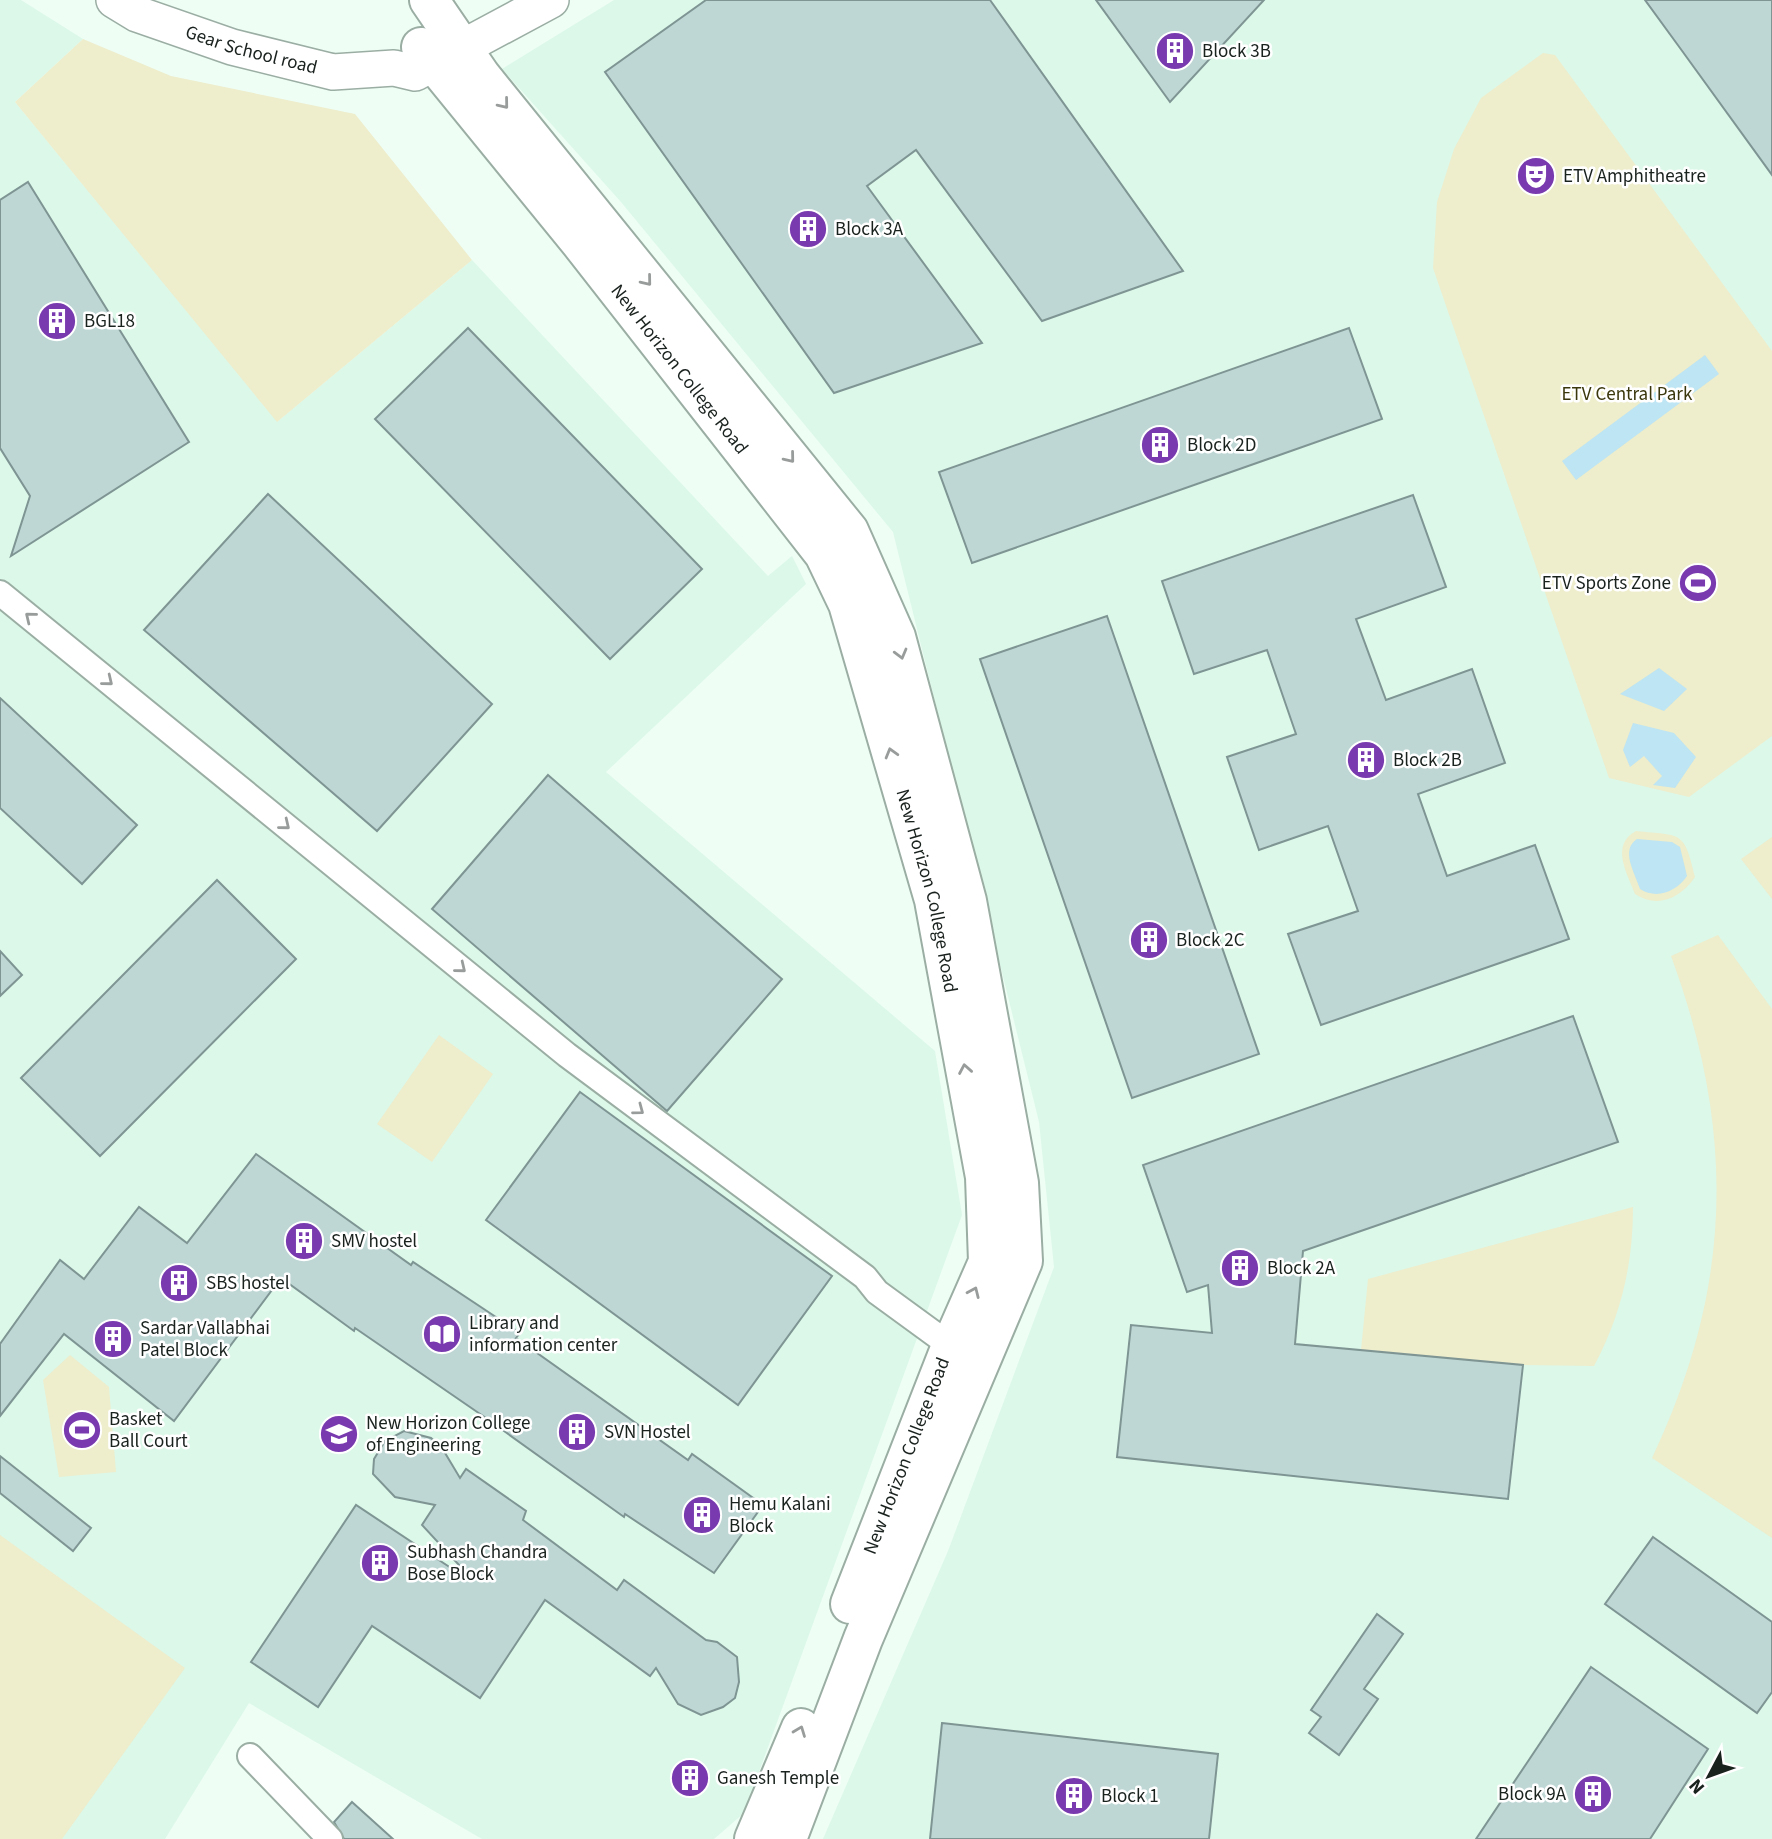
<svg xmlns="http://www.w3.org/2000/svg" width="1772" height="1839" font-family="'Source Sans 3',sans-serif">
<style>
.built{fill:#dcf8e9}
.green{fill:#eeedcc}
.water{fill:#bde5f3}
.building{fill:#bed7d5;stroke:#7e9594;stroke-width:2}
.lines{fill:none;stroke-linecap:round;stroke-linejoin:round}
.street-casing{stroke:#9baea4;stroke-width:28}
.secondary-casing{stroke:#9baea4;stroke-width:38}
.primary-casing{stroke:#9baea4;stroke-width:42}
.street{stroke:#fff;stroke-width:24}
.secondary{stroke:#fff;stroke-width:35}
.primary{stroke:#fff;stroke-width:38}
.oneway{stroke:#989c9a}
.labels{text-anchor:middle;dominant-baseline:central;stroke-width:5;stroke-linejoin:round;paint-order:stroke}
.street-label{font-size:19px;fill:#1a221e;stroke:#fff}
.poi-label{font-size:19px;fill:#1a221e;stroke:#fff;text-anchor:start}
.park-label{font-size:19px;fill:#3a370c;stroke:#fff}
</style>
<rect width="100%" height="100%" fill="#eefef5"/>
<!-- built -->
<g class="built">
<polygon points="0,0 21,0 83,39 15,102 278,421 472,260 768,576 792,556 806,584 606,772 935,1051 962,1215 744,1813 714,1839 482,1839 249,1703 165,1839 0,1839"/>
<polygon points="614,0 1772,0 1772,1839 823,1839 948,1551 1054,1267 1039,1122 893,532 621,202 502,69"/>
</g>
<!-- green -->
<g class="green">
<polygon points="83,39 171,76 355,114 472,260 277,422 15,102"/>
<polygon points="1543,53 1555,55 1772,351 1772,736 1689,797 1609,778 1433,268 1437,202 1454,149 1481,98"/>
<path d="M1636,831C1682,836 1684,830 1695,877C1681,898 1657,909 1635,894C1627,873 1610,845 1636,831Z"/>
<polygon points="1772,837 1772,899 1741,859"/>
<path d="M1718,935L1772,1009V1538L1652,1458C1733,1287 1736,1132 1671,956Z"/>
<polygon points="439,1035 493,1074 432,1162 377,1124"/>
<path d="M1633,1207C1633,1265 1621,1315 1594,1366L1523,1365L1361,1350L1368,1279Z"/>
<polygon points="70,1355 109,1387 116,1472 59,1477 43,1380"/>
<polygon points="0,1535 185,1668 62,1839 0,1839"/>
</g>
<!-- water -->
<g class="water">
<polygon points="1705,355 1719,374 1576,480 1562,461"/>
<polygon points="1659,668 1687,689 1664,711 1620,694"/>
<polygon points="1633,723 1674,733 1696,757 1675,788 1653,785 1662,776 1644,756 1630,767 1623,750"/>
<path d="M1637,839L1672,842L1680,847L1687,876C1677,891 1657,900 1640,889C1635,873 1620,850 1637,839Z"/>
</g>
<!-- building -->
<g class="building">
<polygon points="706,0 990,0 1183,271 1042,321 916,150 867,186 982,343 834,393 605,72"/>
<polygon points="1096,0 1264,0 1170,102"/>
<polygon points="1645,0 1772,0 1772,175 1680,48"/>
<polygon points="28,182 189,442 11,556 30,496 0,448 0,200"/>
<polygon points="468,328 702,569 610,659 375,419"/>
<polygon points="1349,328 1382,419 972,563 939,472"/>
<polygon points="268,494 492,704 377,831 144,630"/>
<polygon points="1413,495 1446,587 1356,619 1386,700 1472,669 1505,763 1418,794 1447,876 1535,845 1569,939 1321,1025 1288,934 1358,911 1328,826 1259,850 1227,757 1296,734 1267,650 1194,674 1162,581"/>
<polygon points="1107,616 1259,1054 1132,1098 980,659"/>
<polygon points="0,698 137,825 82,884 0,808"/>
<polygon points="548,775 782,979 667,1111 432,909"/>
<polygon points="217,880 296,959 100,1156 21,1078"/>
<polygon points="0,951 22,975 0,996"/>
<polygon points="1573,1016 1618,1142 1303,1251 1295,1344 1523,1365 1508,1499 1117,1457 1131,1325 1212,1333 1208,1285 1187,1292 1143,1165"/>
<polygon points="580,1092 832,1276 738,1405 486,1220"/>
<polygon points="256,1154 411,1265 413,1262 520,1333 516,1338 688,1460 692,1454 763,1505 714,1573 625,1514 624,1517 483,1416 355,1328 354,1331 281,1278 174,1421 64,1334 0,1416 0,1344 60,1260 84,1279 139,1207 187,1243"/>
<polygon points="404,1431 431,1438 442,1448 460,1478 466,1469 526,1511 523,1520 617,1590 624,1580 706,1640 717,1642 737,1657 739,1682 735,1698 723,1707 701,1715 678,1704 656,1668 650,1676 545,1600 480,1698 372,1626 318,1707 251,1662 356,1505 454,1570 459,1565 422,1525 435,1505 395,1497 373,1474 374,1459 385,1441"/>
<polygon points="0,1456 91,1528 73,1551 0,1493"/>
<polygon points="1653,1537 1772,1622 1772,1692 1757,1713 1605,1604"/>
<polygon points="1377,1614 1403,1634 1364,1689 1378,1699 1339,1755 1309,1733 1321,1717 1311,1710"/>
<polygon points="1591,1667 1708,1749 1650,1839 1476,1839"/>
<polygon points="942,1723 1218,1754 1209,1839 930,1839"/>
<polygon points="681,1763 708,1776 700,1793 673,1781"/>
<polygon points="352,1802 393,1839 344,1839 334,1822"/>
</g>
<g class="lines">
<!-- street casing -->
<g class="street-casing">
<g id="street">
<polyline points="0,593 567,1055 865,1277 877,1292 951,1346"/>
<polyline points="250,1756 330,1839"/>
</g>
</g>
<!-- secondary casing -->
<g class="secondary-casing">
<g id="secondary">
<path id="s1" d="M114,0L137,14L232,47L333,72L394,68L415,73L551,0"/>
</g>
</g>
<!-- primary casing -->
<g class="primary-casing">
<g id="primary">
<polyline points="429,0 481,76 849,531 896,637 967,901 1019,1183 1023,1261 863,1639 787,1839"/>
<path id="s2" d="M421,47L580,242L824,554L848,604L934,900L985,1177L988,1262L951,1346L850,1604"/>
<polyline points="754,1839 801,1728"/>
</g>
</g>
<!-- street -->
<use href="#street" class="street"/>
<!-- secondary -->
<use href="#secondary" class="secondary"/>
<!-- primary -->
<use href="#primary" class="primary"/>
</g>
<!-- one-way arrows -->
<defs><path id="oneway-chevron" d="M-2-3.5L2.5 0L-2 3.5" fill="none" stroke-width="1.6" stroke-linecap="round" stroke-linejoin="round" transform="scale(1.75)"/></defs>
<g class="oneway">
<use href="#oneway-chevron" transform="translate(504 104) rotate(51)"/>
<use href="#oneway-chevron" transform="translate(647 281) rotate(51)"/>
<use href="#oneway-chevron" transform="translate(790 458) rotate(51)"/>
<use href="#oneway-chevron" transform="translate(30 617) rotate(-141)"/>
<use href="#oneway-chevron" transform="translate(901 654) rotate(75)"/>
<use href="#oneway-chevron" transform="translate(108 681) rotate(39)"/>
<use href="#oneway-chevron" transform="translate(891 753) rotate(-106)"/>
<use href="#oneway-chevron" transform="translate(285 825) rotate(39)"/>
<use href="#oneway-chevron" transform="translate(461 968) rotate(39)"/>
<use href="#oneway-chevron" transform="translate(965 1069) rotate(-100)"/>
<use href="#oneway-chevron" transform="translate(639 1110) rotate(37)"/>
<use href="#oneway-chevron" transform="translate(974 1292) rotate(-66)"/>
<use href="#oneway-chevron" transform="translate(800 1731) rotate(-69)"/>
</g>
<!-- icons -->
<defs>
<g id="building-disc" transform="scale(2.0125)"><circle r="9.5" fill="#793aaf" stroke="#fff"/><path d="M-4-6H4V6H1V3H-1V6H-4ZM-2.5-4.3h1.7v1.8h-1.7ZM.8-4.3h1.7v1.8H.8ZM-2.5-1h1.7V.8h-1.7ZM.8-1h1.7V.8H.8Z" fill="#fff"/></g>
<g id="theatre-disc" transform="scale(2.0125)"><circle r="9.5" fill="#793aaf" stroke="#fff"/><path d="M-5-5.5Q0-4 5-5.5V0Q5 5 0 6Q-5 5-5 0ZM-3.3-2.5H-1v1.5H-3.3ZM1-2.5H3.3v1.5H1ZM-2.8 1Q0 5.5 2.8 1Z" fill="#fff"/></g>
<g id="stadium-disc" transform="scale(2.0125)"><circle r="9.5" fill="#793aaf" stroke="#fff"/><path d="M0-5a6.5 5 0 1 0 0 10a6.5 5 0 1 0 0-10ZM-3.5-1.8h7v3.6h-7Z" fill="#fff"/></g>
<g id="library-disc" transform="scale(2.0125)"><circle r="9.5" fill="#793aaf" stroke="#fff"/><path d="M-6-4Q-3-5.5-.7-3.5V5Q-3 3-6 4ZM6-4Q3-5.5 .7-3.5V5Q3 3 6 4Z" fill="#fff"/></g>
<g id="university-disc" transform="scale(2.0125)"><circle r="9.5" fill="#793aaf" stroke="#fff"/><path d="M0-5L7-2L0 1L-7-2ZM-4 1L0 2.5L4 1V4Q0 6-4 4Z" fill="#fff"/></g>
</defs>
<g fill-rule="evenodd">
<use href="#building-disc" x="1175" y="51"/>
<use href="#theatre-disc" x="1536" y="176"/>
<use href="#building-disc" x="808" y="229"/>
<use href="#building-disc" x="57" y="321"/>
<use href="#building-disc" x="1160" y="445"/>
<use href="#stadium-disc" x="1698" y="583"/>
<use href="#building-disc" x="1366" y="760"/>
<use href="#building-disc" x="1149" y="940"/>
<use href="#building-disc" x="304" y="1241"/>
<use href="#building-disc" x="1240" y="1268"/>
<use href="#building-disc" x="179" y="1283"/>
<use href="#library-disc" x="442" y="1334"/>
<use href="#building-disc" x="113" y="1339"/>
<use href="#stadium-disc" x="82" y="1430"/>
<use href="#building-disc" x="577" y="1432"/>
<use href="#university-disc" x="339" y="1434"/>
<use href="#building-disc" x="702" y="1515"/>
<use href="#building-disc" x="380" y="1563"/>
<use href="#building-disc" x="690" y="1778"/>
<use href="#building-disc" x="1593" y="1794"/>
<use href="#building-disc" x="1074" y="1796"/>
</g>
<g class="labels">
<!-- street labels -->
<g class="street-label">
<text stroke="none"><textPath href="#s1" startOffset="147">Gear School road</textPath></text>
<text stroke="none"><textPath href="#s2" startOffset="413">New Horizon College Road</textPath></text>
<text stroke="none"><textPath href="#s2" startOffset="1001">New Horizon College Road</textPath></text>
<text transform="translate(907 1456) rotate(-69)">New Horizon College Road</text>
</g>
<!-- poi labels -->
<g class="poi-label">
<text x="1202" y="51">Block 3B</text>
<text x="1563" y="176">ETV Amphitheatre</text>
<text x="835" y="229">Block 3A</text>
<text x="84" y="321">BGL18</text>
<text x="1187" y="445">Block 2D</text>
<text x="1671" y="583" text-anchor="end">ETV Sports Zone</text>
<text x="1393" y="760">Block 2B</text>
<text x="1176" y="940">Block 2C</text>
<text x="331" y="1241">SMV hostel</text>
<text x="1267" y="1268">Block 2A</text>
<text x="206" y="1283">SBS hostel</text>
<text x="469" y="1323">Library and<tspan x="469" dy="22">information center</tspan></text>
<text x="140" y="1328">Sardar Vallabhai<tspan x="140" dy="22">Patel Block</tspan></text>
<text x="109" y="1419">Basket<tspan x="109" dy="22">Ball Court</tspan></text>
<text x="366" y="1423">New Horizon College<tspan x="366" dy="22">of Engineering</tspan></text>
<text x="604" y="1432">SVN Hostel</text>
<text x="729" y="1504">Hemu Kalani<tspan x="729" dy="22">Block</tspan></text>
<text x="407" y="1552">Subhash Chandra<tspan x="407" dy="22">Bose Block</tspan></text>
<text x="717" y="1778">Ganesh Temple</text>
<text x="1566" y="1794" text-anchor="end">Block 9A</text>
<text x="1101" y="1796">Block 1</text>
</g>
<!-- park labels -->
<g class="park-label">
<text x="1627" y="394">ETV Central Park</text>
</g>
</g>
<!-- north arrow -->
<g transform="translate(1709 1776) rotate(229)" stroke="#ffffff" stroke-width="5" paint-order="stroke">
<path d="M0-5L12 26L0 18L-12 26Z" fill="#1a221e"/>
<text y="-10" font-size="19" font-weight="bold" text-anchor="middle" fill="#1a221e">N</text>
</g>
</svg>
